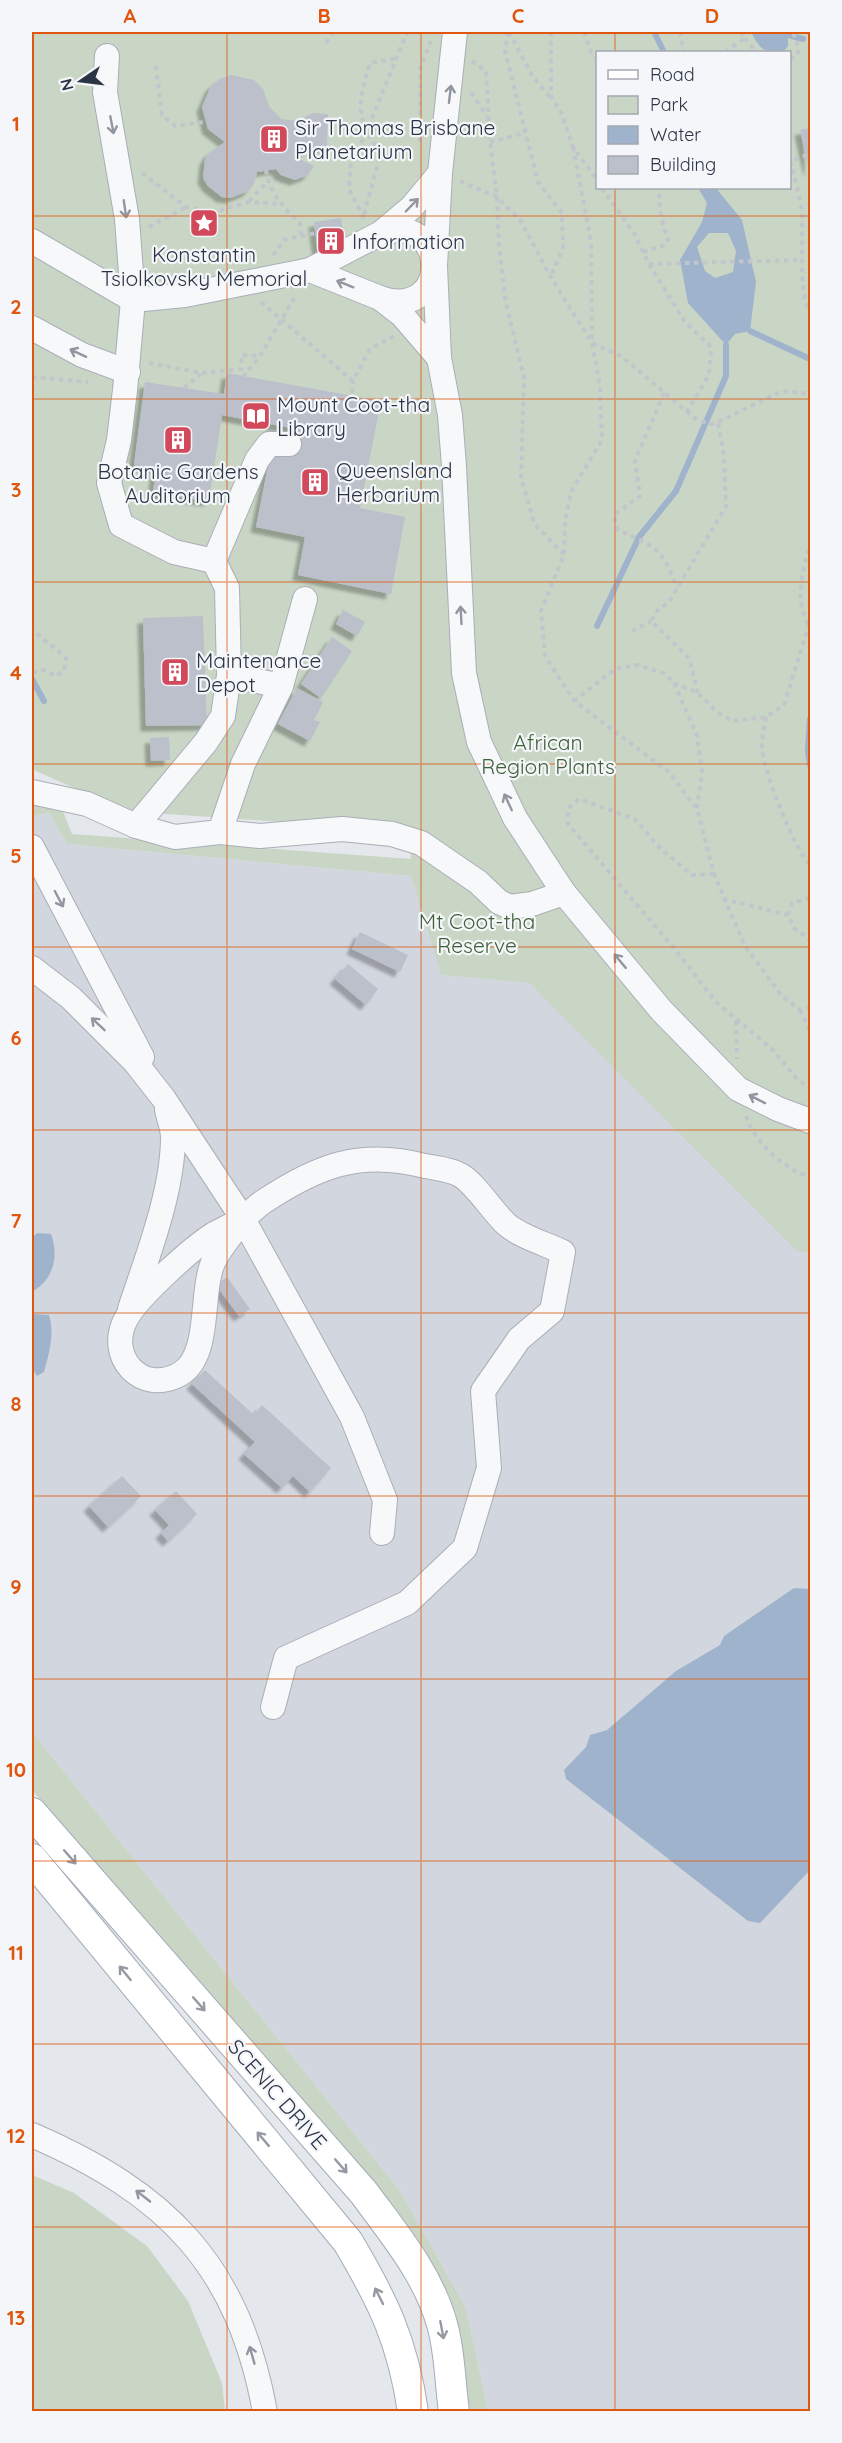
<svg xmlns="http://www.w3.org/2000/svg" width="842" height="2443" font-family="Quicksand,sans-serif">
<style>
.built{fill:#d2d6de}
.green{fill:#c9d6c5;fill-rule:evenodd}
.water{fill:#9fb4cc;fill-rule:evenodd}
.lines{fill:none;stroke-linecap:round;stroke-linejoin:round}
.stream{stroke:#9fb4cc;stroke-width:6}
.building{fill:#bbc0ca;filter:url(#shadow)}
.minor-casing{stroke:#a9aeb7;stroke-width:26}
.major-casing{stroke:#a3abb8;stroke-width:32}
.path{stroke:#c2c5cb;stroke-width:4;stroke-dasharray:4.5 4.5;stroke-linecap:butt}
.minor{stroke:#f7f8fa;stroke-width:24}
.major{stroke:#fff;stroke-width:30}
.oneway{stroke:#9196a0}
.oneway2{stroke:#959aa2}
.grid{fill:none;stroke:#df570f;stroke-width:1.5;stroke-opacity:0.55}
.labels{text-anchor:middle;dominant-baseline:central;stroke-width:4.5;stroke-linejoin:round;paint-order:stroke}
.poi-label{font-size:21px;fill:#2b3445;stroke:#f4f6f9;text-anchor:start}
.park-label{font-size:21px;fill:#3f6138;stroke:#f4f6f9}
.street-label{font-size:21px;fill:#2b3445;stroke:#f4f6f9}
.neatline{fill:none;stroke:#df570f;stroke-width:2}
.grid-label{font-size:20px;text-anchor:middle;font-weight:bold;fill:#df570f}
</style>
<defs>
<filter id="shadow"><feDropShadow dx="-5.5" dy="5.5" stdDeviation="1.5" flood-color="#0004"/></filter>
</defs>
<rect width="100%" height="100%" fill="#e4e7ec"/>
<!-- built -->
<polygon class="built" points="48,812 67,844 411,876 441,975 529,983 797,1250 810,1253 810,2411 488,2411 466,2308 400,2191 32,1732 32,817"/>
<!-- green -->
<g class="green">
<path d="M32,32H810V1253L797,1251L529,983L441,975L411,876L67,844L48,812L32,817V787L53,786L72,834L411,859L409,831L124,811L32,769ZM598,52H790V188H598Z"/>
<polygon points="32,1732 400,2191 466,2308 488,2411 470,2411 456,2327 67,1831 32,1790"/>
<polygon points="32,2175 74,2193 147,2246 188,2301 222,2383 225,2411 32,2411"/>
</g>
<!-- water -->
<g class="water">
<path d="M751,32H788V46L783,52C764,54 759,48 751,32Z"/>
<path d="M698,188H716L742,220L756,282L750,331L735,334L726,345L688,303L680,260L702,222L707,203ZM709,233H728L736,251L733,272L715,278L705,271L697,247Z"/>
<path d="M38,1233L51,1234C59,1256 54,1279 33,1291L32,1237Z"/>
<path d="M32,1314L49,1315C55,1333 49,1354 44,1372L37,1376L32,1368Z"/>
<polygon points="794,1588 810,1589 810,1870 760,1923 748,1921 566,1779 564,1770 586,1747 590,1735 607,1730 676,1671 720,1645 724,1636"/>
</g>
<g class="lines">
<!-- stream -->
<g class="stream">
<polyline points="654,32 664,52"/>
<polyline points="788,35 803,39"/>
<polyline points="750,331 810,359"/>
<polyline points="597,626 639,537 676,491 726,376 726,345"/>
<polyline points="32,679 44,701"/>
<polyline points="810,719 808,751 810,765"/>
</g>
</g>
<!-- building -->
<g class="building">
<polygon points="231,75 254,80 263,89 269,106 281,119 298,121 313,113 328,114 327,147 312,147 296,157 314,166 308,175 295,180 281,175 276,169 257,172 254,184 248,191 231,198 222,197 208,186 203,178 205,160 209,153 225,142 208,129 202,107 211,86 220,79"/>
<polygon points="810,128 810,170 809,170 800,130"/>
<polygon points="341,218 346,249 318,253 314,222"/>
<polygon points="227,373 381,401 360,508 405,517 391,594 298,575 305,537 256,527 271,451 292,455 297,429 222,415 209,501 153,493 156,468 134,465 145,382 224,394"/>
<polygon points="343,610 365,622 357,636 336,624"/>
<polygon points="203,616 207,725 146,726 143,618"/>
<polygon points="332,637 352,651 321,698 301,684"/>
<polygon points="297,688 323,702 314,720 320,722 310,741 278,724"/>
<polygon points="169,737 170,760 151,761 150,738"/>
<polygon points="360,932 408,955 400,972 352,949"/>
<polygon points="348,964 378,989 366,1005 335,979"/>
<polygon points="227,1277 250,1309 239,1316 216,1285"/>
<polygon points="205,1370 254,1415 262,1405 331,1468 310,1492 293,1476 282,1488 244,1454 255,1442 192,1384"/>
<polygon points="122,1476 141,1496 108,1527 89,1506"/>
<polygon points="176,1491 197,1514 168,1541 161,1533 169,1525 155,1510"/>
</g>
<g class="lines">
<!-- minor casing -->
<g class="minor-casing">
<g id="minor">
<polyline points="455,32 440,173 435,266 439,358 450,415 454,466 464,673 479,742 515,818 564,893 661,1010 738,1089 778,1109 810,1121"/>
<polyline points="107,56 105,92 127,219 133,300 125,390 119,440 109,483 121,525 174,552 214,561 227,588 229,675 223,716 206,742 136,826"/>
<polyline points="32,241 133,300 185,295 310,270 381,233 412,207 440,173"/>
<polyline points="310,270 380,298 402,315 439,358"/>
<path d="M380,298C450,322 452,212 381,233"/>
<polyline points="32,328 82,355 128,372"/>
<polyline points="214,561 257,460 269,444 289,444"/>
<polyline points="229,675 281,686"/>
<polyline points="32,792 87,804 136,826 175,837 220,832 260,836 342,829 392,834 421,843 478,882 499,902 510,907 532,904 564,893"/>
<polyline points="220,832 243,764 281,686 305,599"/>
<polyline points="32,847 142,1057"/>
<polyline points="32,968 71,998 135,1062 164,1099 243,1219 352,1417 385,1500 382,1533"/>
<path d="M243,1219C233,1234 216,1251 211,1268C201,1298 210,1357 180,1374C141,1396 106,1356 126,1319C138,1296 192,1248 214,1234C223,1229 233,1225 242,1219C250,1214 255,1207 263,1202C317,1166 360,1149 425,1166C435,1168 450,1169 460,1175C474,1182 493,1212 506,1224C521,1237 546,1244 563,1252L552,1311L519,1339L483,1391L489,1468L465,1548L407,1603L286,1658L273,1707"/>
<path d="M130,1309C147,1257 173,1192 173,1137C173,1129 169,1119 167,1110"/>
<path d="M32,2135C166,2193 238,2264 265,2412"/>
</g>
</g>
<!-- major casing -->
<g class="major-casing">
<g id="major">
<path d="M32,1813L364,2193C394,2234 428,2274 442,2324C450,2351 450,2383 454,2412"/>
<path d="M32,1859L348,2242C383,2301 403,2342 413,2412"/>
</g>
</g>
<!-- path -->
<g class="path">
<polyline points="508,32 505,51 538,182 562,213 563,248 551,276"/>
<polyline points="509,32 533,77 550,97"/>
<polyline points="551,32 551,97 561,112 573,147 598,181"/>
<polyline points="584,32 591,52 598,60"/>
<polyline points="680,32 684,52"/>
<polyline points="745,38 756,52"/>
<polyline points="326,43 334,32"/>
<polyline points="725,52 745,38 741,32"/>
<polyline points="790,59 797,55 799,49 793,32"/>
<polyline points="472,61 486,71 490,142 497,197 499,247 506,304 524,377 521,477 534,523 564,555"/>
<polyline points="156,66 162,115 175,126 204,122"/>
<polyline points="471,93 487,116"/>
<polyline points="420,142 420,69 431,41"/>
<polyline points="490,142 525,133"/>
<polyline points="573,147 591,241 592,343 600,386 602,440 571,492 565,521 564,555 541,611 545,656 574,701 669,772 697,809 714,874 745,946 781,995 800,1010 810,1008"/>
<path d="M807,155L790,161C795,180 802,202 802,221C803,254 798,284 810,315"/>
<path d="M266,170C269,193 284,208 300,223L301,235"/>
<polyline points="142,173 186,207 214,212 249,202 280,204"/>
<polyline points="460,181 497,197 521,221 550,276 592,343 621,356 697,420 712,424 718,422 782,391 810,394"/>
<polyline points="602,188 635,235 649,264 685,322 711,347 709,375 686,413"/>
<polyline points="249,201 268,181"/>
<path d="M364,214L381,153C354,116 358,105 370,63L397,58"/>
<polyline points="364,218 349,189 351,163 366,133 407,32"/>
<polyline points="149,227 186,207"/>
<path d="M643,252L665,245L668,240C663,227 656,200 661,188"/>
<polyline points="273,255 284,240 315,233"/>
<polyline points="649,264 800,260"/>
<polyline points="261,302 353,381 370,349 394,336"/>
<polyline points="149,363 202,373 241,369 242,355 260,356"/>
<polyline points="32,377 88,382"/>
<polyline points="243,377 260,356 296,295"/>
<polyline points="184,388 201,374"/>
<polyline points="352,393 353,381"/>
<path d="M664,393L635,461L640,496L614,515L618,530C656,547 662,548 677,588"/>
<path d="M808,624C794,597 803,572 810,544"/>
<path d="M32,626C35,637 57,647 66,659L64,671L56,676L43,670L32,673"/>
<polyline points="632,631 651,621"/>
<polyline points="674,683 698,693 717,712 732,721 766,717 784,705 810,621"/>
<polyline points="698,693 689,658 651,621 657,611 669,602 726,506 724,457 718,422"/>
<polyline points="574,701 615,669 638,665 665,674 674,683 697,736 702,772 697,808"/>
<path d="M766,717C765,726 762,736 762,745C762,769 794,848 810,865"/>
<polyline points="714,874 692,875 660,848 635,819 579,799 568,808 568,824 674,948 715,1001 773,1050 797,1079 810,1088"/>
<polyline points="810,898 792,903 788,915 794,928 810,940"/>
<polyline points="723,899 788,915"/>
<polyline points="800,1010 810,1031"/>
<polyline points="736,1021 737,1059"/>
<path d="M746,1116C754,1142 785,1170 810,1177"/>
</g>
<!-- minor -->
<use href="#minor" class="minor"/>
<!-- major -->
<use href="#major" class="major"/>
</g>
<!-- one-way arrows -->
<defs><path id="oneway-shaft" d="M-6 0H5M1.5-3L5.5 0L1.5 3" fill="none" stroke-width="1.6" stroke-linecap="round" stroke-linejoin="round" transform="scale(1.5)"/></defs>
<g class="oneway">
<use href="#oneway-shaft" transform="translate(450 94) rotate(-83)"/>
<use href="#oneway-shaft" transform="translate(112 125) rotate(79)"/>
<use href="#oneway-shaft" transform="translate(412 205) rotate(-46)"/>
<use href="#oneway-shaft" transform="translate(125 209) rotate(82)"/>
<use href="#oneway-shaft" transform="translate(345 284) rotate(-158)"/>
<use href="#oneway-shaft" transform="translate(78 353) rotate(-155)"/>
<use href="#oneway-shaft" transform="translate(461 615) rotate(-93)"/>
<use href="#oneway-shaft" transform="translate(508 802) rotate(-115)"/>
<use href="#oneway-shaft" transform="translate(59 899) rotate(62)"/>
<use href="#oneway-shaft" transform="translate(620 961) rotate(-130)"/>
<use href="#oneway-shaft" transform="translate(98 1024) rotate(-137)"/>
<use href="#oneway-shaft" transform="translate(757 1099) rotate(-153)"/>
<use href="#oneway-shaft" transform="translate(143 2196) rotate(-142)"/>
<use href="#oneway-shaft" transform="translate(252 2355) rotate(-106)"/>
</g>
<g class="oneway2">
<use href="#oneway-shaft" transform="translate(70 1857) rotate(49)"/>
<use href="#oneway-shaft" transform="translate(125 1973) rotate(-129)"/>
<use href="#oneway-shaft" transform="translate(199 2004) rotate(49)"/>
<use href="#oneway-shaft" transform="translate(263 2139) rotate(-130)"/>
<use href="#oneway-shaft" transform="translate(341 2166) rotate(49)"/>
<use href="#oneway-shaft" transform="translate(379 2296) rotate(-117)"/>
<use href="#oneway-shaft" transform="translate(442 2330) rotate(79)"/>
</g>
<!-- grid -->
<path class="grid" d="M227,32V2412M421,32V2412M615,32V52M615,188V2412M32,216H810M32,399H810M32,582H810M32,764H810M32,947H810M32,1130H810M32,1313H810M32,1496H810M32,1679H810M32,1861H810M32,2044H810M32,2227H810"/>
<!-- icons -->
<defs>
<g id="building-square" transform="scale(1.5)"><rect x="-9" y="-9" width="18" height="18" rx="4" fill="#d1495b" stroke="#f4f6f9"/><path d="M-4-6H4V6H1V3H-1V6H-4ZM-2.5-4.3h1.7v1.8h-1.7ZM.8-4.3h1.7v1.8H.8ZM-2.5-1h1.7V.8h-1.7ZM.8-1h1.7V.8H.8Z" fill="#fff"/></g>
<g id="sight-square" transform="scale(1.5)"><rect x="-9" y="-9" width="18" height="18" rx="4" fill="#d1495b" stroke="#f4f6f9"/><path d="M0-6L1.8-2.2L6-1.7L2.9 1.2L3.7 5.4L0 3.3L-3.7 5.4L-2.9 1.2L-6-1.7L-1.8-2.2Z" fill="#fff"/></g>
<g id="library-square" transform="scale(1.5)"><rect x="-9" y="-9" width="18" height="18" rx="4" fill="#d1495b" stroke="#f4f6f9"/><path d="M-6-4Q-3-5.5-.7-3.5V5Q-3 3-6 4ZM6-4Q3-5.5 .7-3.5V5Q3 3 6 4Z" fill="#fff"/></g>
</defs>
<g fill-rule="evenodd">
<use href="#building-square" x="274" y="139"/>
<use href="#sight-square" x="204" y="223"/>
<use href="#building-square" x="331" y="241"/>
<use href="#library-square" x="256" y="416"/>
<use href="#building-square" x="178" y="440"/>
<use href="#building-square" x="315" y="482"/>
<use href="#building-square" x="175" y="672"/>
</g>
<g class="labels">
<!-- poi labels -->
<g class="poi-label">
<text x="295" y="127">Sir Thomas Brisbane<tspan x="295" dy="24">Planetarium</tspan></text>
<text x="352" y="241">Information</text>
<text x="204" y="254" text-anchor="middle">Konstantin<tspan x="204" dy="24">Tsiolkovsky Memorial</tspan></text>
<text x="277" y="404">Mount Coot-tha<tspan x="277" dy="24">Library</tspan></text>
<text x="336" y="470">Queensland<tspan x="336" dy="24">Herbarium</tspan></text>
<text x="178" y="471" text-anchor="middle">Botanic Gardens<tspan x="178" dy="24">Auditorium</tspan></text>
<text x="196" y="660">Maintenance<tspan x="196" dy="24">Depot</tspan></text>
</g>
<!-- park labels -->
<g class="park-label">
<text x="548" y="742">African<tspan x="548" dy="24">Region Plants</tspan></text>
<text x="477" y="921">Mt Coot-tha<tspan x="477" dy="24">Reserve</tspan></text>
</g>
<!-- street labels -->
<g class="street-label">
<text transform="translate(278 2094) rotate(49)">SCENIC DRIVE</text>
</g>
</g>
<!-- border -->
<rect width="842" height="2443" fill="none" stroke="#f4f6f9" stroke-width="66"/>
<!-- legend -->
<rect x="596" y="51" width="195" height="138" fill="#f4f6f9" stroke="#a4a8b1" stroke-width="1.5"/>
<rect x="608" y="70" width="30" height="9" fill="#ffffff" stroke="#a4a8b1" stroke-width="1.5"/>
<text x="650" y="81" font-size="18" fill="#2b3445">Road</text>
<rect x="608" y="96" width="30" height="18" fill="#c9d6c5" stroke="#a4a8b1" stroke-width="1.5"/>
<text x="650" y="111" font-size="18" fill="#2b3445">Park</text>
<rect x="608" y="126" width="30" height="18" fill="#9fb4cc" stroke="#a4a8b1" stroke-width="1.5"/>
<text x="650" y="141" font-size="18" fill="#2b3445">Water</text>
<rect x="608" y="156" width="30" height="18" fill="#bbc0ca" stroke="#a4a8b1" stroke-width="1.5"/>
<text x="650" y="171" font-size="18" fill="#2b3445">Building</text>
<!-- north arrow -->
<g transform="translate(81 81) rotate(256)" stroke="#f4f6f9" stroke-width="4.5" paint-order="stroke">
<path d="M0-4.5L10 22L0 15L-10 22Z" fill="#2b3445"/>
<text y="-9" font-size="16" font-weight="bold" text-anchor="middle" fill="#2b3445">N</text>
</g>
<rect x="33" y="33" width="776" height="2377" class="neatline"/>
<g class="grid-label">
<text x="130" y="23">A</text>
<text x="324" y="23">B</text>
<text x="518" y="23">C</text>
<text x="712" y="23">D</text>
<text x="16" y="131">1</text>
<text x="16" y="314">2</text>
<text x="16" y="497">3</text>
<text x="16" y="680">4</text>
<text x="16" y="863">5</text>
<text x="16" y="1045">6</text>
<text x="16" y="1228">7</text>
<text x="16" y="1411">8</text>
<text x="16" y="1594">9</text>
<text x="16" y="1777">10</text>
<text x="16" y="1960">11</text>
<text x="16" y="2143">12</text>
<text x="16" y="2325">13</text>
</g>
</svg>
